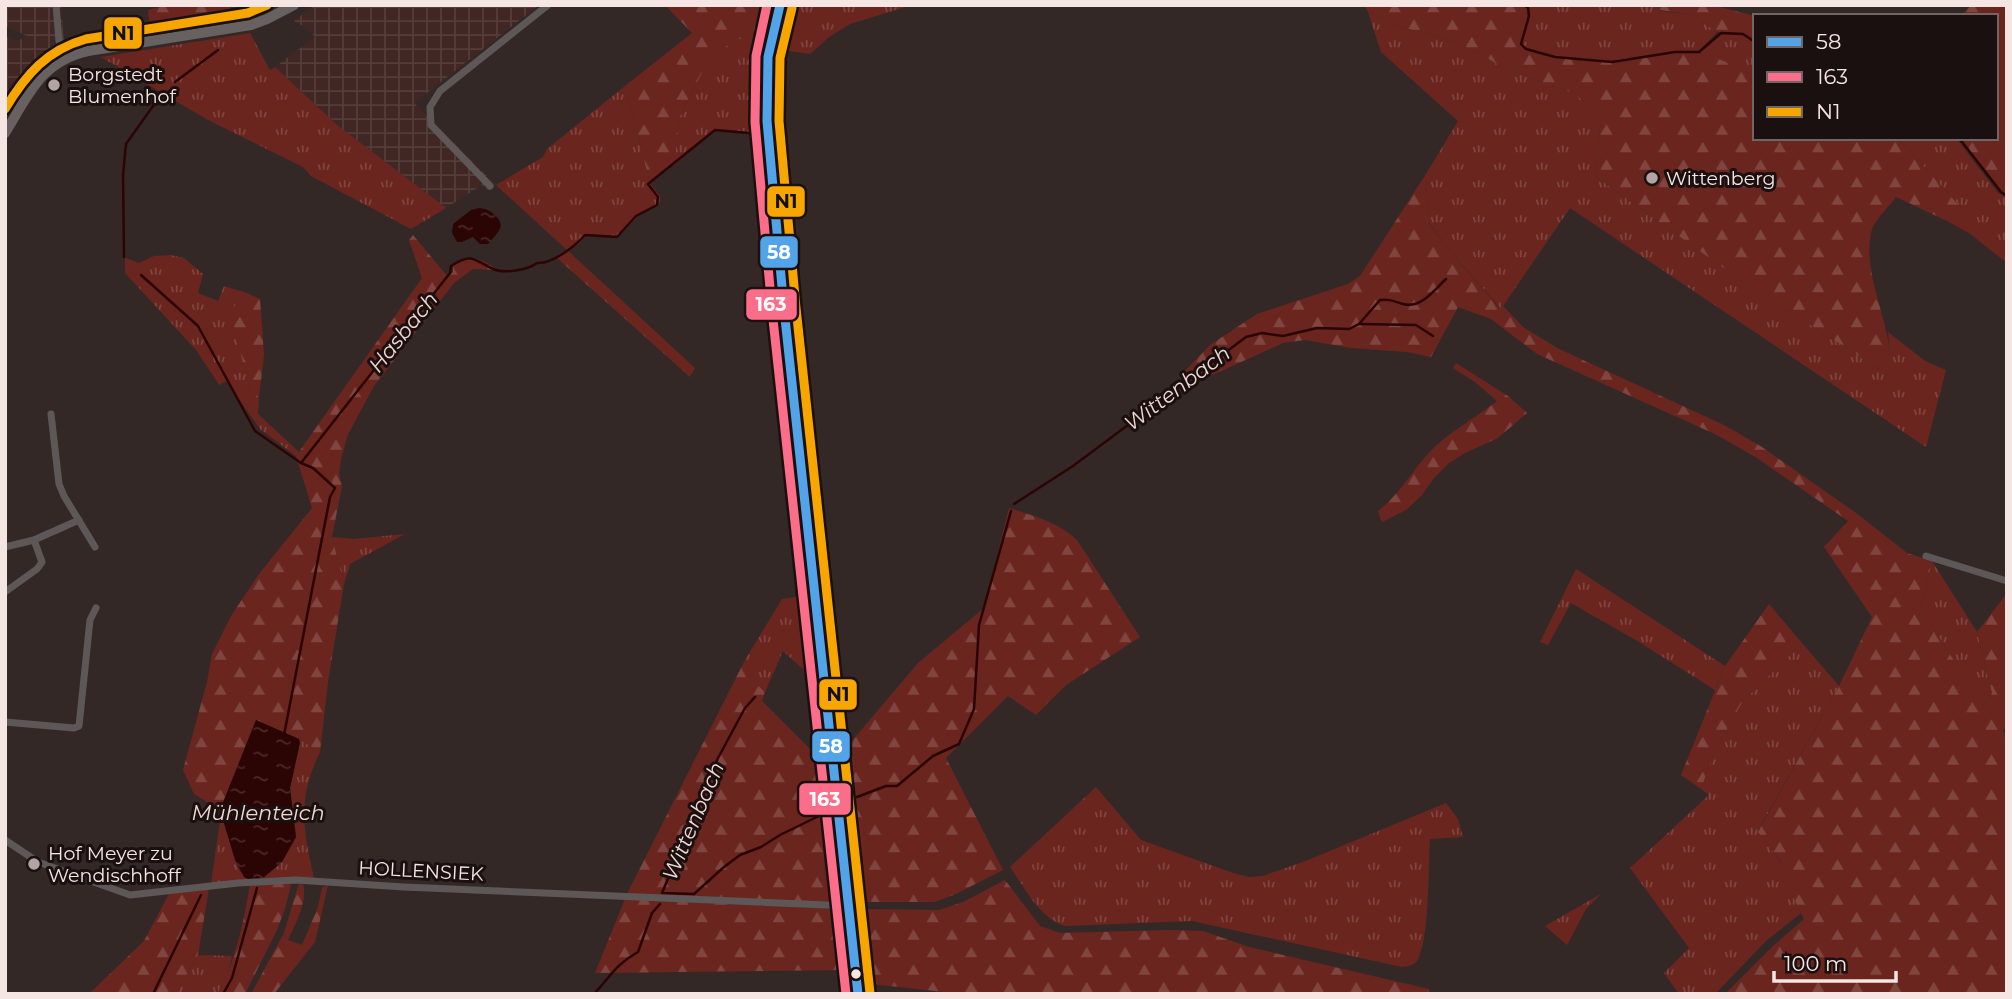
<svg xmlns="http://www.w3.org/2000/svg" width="2012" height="999" font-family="Montserrat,sans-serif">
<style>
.industrial{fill:url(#industrial-grid)}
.grass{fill:url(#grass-tufts)}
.forest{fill:url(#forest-firs)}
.water{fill:url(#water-ripples)}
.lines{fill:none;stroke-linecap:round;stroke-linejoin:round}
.stream{stroke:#2b0504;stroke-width:2.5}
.street{stroke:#5d5857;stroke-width:7}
.secondary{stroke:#676161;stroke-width:10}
.bus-1-casing{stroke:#1a100f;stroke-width:14}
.bus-2-casing{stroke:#1a100f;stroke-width:14}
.bus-3-casing{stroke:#1a100f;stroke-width:14}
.bus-1{stroke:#53a3e8;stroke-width:9}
.bus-2{stroke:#fb6d88;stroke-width:9}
.bus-3{stroke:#f7a600;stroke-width:9}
.poi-dot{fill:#b1a4a2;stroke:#1a100f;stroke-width:2.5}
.bus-dot{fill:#f5e6e4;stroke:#1a100f;stroke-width:2.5}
.labels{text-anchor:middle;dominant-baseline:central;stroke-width:6;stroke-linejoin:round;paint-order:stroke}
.poi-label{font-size:19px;fill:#f5e6e4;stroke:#1a100f;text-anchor:start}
.street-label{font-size:19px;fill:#f5e6e4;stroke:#1a100f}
.water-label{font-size:21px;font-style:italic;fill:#f0d7d3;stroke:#1a100f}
.line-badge{stroke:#1a100f;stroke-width:2.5}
.badge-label{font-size:19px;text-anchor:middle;font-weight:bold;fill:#fff}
.pale-badge-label{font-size:19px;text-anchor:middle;font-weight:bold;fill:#111}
</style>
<defs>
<pattern id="industrial-grid" width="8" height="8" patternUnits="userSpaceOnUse" patternTransform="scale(1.75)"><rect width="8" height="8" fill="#412724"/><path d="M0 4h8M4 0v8" fill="none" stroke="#543c39"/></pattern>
<pattern id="grass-tufts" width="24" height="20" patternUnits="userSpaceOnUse" patternTransform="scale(1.75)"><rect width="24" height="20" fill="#6a251f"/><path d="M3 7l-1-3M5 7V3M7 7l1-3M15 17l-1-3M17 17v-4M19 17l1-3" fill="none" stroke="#80453f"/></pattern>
<pattern id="forest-firs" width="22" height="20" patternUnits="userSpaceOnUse" patternTransform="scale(1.75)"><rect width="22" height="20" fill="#6a251f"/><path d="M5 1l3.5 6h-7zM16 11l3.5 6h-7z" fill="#80453f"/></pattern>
<pattern id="water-ripples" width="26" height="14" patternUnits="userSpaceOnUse" patternTransform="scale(1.75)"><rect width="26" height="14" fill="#2b0504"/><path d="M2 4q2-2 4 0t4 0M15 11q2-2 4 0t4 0" fill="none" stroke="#4a2928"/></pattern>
</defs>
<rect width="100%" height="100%" fill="#342827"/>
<!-- industrial -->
<g class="industrial">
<polygon points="5,5 61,5 64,42 42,55 20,83 5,107 5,36 17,41 27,36 5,26"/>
<polygon points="315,5 539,5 414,103 496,185 488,190 482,185 446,208 337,125 275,67 315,37 305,27 294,21"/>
</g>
<!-- grass -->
<g class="grass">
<polygon points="790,5 912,5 850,24 829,37 810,54 782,50"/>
<path d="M1531,5H1659L1660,11L1693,15L1717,32L1697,53C1668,51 1640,61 1611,61C1590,61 1536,57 1521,44Z"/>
<polygon points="1368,12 1401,27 1445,38 1479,53 1503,68 1576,94 1601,119 1595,176 1736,277 1879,369 1890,352 1888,332 1925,361 1946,370 1926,447 1570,208 1501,309 1446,246 1428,221 1426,174 1458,121 1381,52"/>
<polygon points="758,30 753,59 751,132 717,129 673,166 680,116 712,53"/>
<polygon points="250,33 270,70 275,67 337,125 446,208 411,229 311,176 303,167 208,120 101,57"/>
<polygon points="1722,34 1742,35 1755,43 1755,75 1700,53"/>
<polygon points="625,86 650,183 660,196 659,204 639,215 619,236 588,234 577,245 567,250 496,185 543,157 547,149"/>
<polygon points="1898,138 1956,138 1998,193 2007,198 2007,263 1969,233 1947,221 1963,210"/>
<polygon points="170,255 184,258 203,274 198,293 218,301 224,286 247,293 231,311 250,391 259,397 258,414 299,452 296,456 260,429 226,381 219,385 197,351 125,273 125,258 139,263 154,256"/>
<polygon points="405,534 350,564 344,584 332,537 354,539"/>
<polygon points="1932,561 1977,632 1992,693 1983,706 1921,609"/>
<polygon points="1576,569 1725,666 1715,690 1639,642 1571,603 1548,645 1540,642"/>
<polygon points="796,597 806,601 815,680 783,651 765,692 755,683 745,660 782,599"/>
<polygon points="1802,643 1839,686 1758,831 1782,864 1778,866 1801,913 1766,941 1715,994 1679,994 1664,973 1689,948 1630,868 1709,795 1701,789 1714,752 1743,701"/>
<path d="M299,739L320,752C297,799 303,829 314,878H263L282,862L296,837L290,788L300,743Z"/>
<path d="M1096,787L1141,840L1233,873L1249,877L1263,876L1308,860L1446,803L1458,819L1463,837L1430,839C1428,866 1430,940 1417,961C1413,966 1408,966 1402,967L1192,921L1065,926C1039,918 1025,888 1010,867Z"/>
<polygon points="221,814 239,870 248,879 211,884"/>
<polygon points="1601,894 1586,909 1567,945 1545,926"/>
<polygon points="198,955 232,956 226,979 217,994 176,994"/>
</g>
<!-- forest -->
<g class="forest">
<polygon points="167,5 230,5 232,15 150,27 148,10"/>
<polygon points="665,5 762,5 758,30 712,53 680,116 674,164 650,183 625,86 692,33"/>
<path d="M1365,5H1531L1521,44C1536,56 1592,61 1612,61C1641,60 1670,48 1699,53C1717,56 1737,68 1755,75V138H1898L1963,210L1947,221L1896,197C1889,207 1873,221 1871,233C1863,270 1886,315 1890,352L1879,369L1736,277L1595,176L1601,119L1576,94L1503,68L1479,53L1445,38L1401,27L1368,12Z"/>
<polygon points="1659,5 1712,5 1755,16 1755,41 1743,33 1717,32 1693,15 1660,10"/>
<polygon points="1971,5 2007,5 2007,195 2001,191 1960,138 1996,138 1996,16 1961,16"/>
<polygon points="1426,174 1428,222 1446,246 1500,309 1503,306 1523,327 1557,348 1724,425 1762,447 1856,513 1907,553 1932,561 1921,609 1983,706 1992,693 1977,632 2007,593 2007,727 2003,730 2007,743 2007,994 1725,994 1771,948 1804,919 1777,865 1782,863 1758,832 1839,686 1872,617 1824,547 1848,521 1757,458 1717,435 1537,354 1491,319 1458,307 1431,357 1407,352 1351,348 1305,340 1283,343 1199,381 1194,381 1185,371 1210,345 1257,314 1348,284 1360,276"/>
<path d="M413,235L448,277L453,272V265C470,254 482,258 497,270L473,269L454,283L374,386L348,434L341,459L339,474L342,486L332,537L344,584L328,682L320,752L299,739L256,720L220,810L194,794L183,770L207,682L212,654L231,616L259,574L312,508L296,456L422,278L409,240Z"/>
<polygon points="567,250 695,368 690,377 556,257"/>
<polygon points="247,293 260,299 264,355 259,397 250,391 230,311"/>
<path d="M1456,363L1508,396L1527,413L1498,438L1465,453L1449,463L1434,478L1422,495L1406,510L1382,522L1378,511C1403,492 1415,464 1438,444C1456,428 1478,416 1497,401L1475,382L1453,368Z"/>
<path d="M1009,508C1032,516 1059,522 1077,540L1140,637L1066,685L1036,715L1008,696L946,758L1003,870L954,895L934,902H863L851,816V764L846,748L918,663L984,608Z"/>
<polygon points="1769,604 1802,643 1743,701 1714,752 1701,789 1681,775 1725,666"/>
<polygon points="745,660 755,683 765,692 762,701 825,764 840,903 627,894"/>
<polygon points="1005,880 1040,926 1060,933 1171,930 1203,931 1249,947 1429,989 1428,994 963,994 871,984 864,909 939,910 963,902"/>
<path d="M287,881L291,885L285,909L276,932L245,994H217C236,961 244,921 250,884Z"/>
<path d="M299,883L303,884C308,902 295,924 288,940L302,945L318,907L322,888L328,885L315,942L274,994H251L284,933Z"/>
<polygon points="209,888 198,955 176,994 89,994 144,941 170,892"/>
<polygon points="625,899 841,909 845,970 595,973"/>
</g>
<!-- water -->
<g class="water">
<path d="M479,208C487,209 489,210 495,215C508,227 496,234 488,244H480L473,237L462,242H457L452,233L453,224L471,210Z"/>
<polygon points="256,720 299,739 300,743 290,788 296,837 282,862 263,878 248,879 244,877 235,860 220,810"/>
</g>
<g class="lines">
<!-- stream -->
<g class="stream">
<polyline points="1524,5 1528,8 1529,16 1521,44 1526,49 1555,57 1612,62 1675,52 1699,52 1721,33 1743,34 1755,42"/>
<polyline points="175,82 218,50"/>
<polyline points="772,90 787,5"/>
<polyline points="1959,138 2001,192 2007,196"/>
<polyline points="124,257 123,175 126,144 153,106"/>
<polyline points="141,275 198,326 255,431 301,463"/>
<polyline points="1359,324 1416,325 1433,336"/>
<path d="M1014,504L1073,466L1246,337L1262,333L1283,336L1317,328L1349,329L1359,324L1380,300C1390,299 1393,301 1403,304C1421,309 1434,290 1446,279"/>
<polyline points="755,697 745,708 718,758 662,893 694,894 724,867 740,855 761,847 780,835 825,813"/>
<path d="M284,735L330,497L335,488L313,468L301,463L450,273L451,266C472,252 474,260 493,269C504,274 528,270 537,263C553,264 575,246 585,235L617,237L636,216L657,205L658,197L648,184L715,130L748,133L763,130"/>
<polyline points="857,797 886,786 897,786 933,756 959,744 974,709 979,625 1011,511"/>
<polyline points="153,994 201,895"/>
<polyline points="223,994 232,978 257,888"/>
<path d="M594,994C610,977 616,964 638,952L652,913L660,904"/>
</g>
<!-- street -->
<g class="street">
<polyline points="56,5 59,41 65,57"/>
<polyline points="490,186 431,125 430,107 440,91 548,5"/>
<polyline points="51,414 59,484 64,496 95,547"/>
<polyline points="5,547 34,540 79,520"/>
<polyline points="1926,556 2007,581"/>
<polyline points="5,592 37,569 42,562 34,540"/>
<polyline points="5,722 74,728 79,726 90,620 96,608"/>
<polyline points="5,840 38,862 130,895 238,883 296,880 404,887 849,906"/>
</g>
<!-- secondary -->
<g class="secondary">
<polyline points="780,5 768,57 767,121 784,309 858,994"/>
<path d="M5,133C28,96 41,61 88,51L251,25L267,19L294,5"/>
</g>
<!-- bus-1 casing -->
<g class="bus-1-casing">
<polyline id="bus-1" points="780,5 768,57 767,121 784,309 858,994"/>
</g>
<!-- bus-2 casing -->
<g class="bus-2-casing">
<polyline id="bus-2" points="767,5 756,56 755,122 772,310 846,994"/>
</g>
<!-- bus-3 casing -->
<g class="bus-3-casing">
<g id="bus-3">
<polyline points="792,8 780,58 779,121 796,308 870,993"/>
<path d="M5,109C26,74 47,50 86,39L248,13L267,5"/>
</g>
</g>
<!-- bus-1 -->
<use href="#bus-1" class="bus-1"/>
<!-- bus-2 -->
<use href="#bus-2" class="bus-2"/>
<!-- bus-3 -->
<use href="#bus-3" class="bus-3"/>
</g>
<!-- markers -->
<g class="poi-dot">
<circle cx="54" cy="85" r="7"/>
<circle cx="1652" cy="178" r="7"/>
<circle cx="34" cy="864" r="7"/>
</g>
<circle class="bus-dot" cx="856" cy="974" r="6"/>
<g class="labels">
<!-- poi labels -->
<g class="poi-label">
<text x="68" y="74">Borgstedt<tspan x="68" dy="22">Blumenhof</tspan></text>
<text x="1666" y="178">Wittenberg</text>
<text x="48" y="853">Hof Meyer zu<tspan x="48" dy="22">Wendischhoff</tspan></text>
</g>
<!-- street labels -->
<g class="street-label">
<text transform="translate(421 871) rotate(3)">HOLLENSIEK</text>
</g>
<!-- water labels -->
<g class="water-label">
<text transform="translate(403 332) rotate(-51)">Hasbach</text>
<text transform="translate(1177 388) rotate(-37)">Wittenbach</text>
<text x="258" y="812">Mühlenteich</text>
<text transform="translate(693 821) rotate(-67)">Wittenbach</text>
</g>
</g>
<g class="line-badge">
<rect x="103" y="16" width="40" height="34" rx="7" fill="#f7a600"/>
<rect x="766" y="185" width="40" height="33" rx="7" fill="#f7a600"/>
<rect x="759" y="235" width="40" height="34" rx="7" fill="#53a3e8"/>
<rect x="745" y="288" width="53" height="33" rx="7" fill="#fb6d88"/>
<rect x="818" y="678" width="40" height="33" rx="7" fill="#f7a600"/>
<rect x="811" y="730" width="40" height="33" rx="7" fill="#53a3e8"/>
<rect x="798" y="782" width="54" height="34" rx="7" fill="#fb6d88"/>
</g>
<g class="badge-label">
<text x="779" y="259">58</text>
<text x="771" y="311">163</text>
<text x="831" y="753">58</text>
<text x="825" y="806">163</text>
</g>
<g class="pale-badge-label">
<text x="123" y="40">N1</text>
<text x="786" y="208">N1</text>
<text x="838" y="701">N1</text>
</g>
<!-- border -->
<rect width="2012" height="999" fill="none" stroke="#f5e6e4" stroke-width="14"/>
<!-- legend -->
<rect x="1753" y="14" width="245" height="126" fill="#1a100f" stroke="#726664" stroke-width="2"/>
<rect x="1767" y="37" width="35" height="10" fill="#53a3e8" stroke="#726664" stroke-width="2"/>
<text x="1816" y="49" font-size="21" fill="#f5e6e4">58</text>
<rect x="1767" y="72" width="35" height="10" fill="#fb6d88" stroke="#726664" stroke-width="2"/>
<text x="1816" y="84" font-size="21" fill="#f5e6e4">163</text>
<rect x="1767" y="107" width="35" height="10" fill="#f7a600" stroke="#726664" stroke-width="2"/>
<text x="1816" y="119" font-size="21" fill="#f5e6e4">N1</text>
<!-- scale -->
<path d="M1774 971v10h122v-10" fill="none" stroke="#f5e6e4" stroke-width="3.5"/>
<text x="1784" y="971" font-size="21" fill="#f5e6e4" stroke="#1a100f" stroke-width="5" paint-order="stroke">100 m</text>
</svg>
